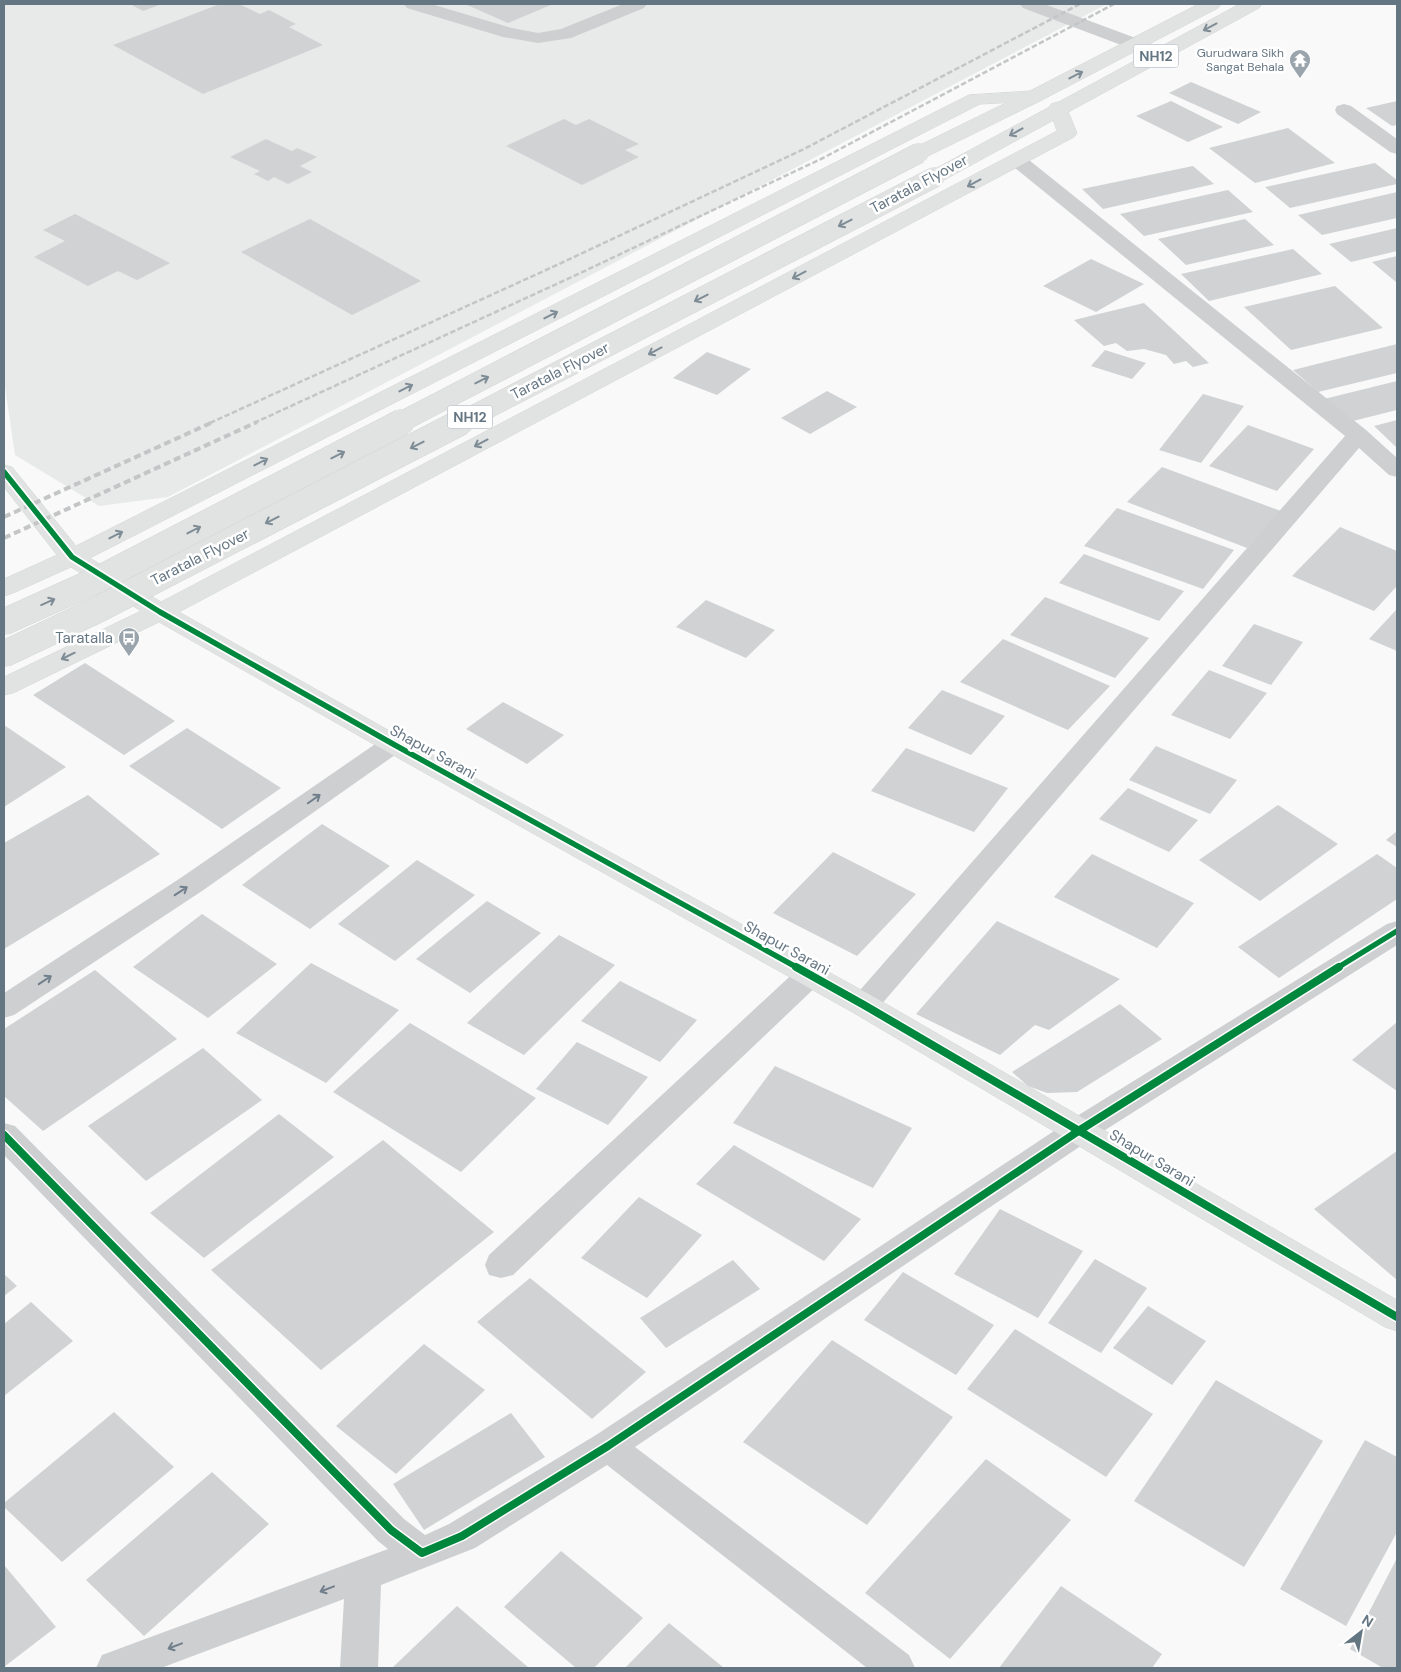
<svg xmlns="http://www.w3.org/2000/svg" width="1401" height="1672" font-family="'DM Sans',sans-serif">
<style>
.built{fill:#e8e9e9}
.building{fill:#d0d2d3}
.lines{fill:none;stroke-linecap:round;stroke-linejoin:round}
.secondary-casing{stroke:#d5d6d7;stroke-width:1}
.highway-casing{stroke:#d5d6d6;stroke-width:1}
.lane{fill:#cecfd0;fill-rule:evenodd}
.street{fill:#cecfd0;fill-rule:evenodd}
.secondary{fill:#e1e2e2;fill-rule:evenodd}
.highway{fill:#e1e2e2;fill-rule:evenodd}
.rail-far1{stroke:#c3c5c6;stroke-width:2.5;stroke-dasharray:5.5 2.5;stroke-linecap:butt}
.rail{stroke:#c3c5c6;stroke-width:4;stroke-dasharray:7 4;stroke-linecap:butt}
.highway-bridge-far1-casing{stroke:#d5d6d6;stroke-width:21;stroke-linecap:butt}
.highway-bridge-casing{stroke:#d5d6d6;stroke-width:27;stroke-linecap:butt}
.highway-bridge-far1{stroke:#e1e2e2;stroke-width:20}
.highway-bridge{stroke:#e1e2e2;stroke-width:26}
.cycleway-far1-casing{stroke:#fff;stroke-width:9}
.cycleway-casing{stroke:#fff;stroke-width:11}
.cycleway-far1{stroke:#00873e;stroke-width:5.5}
.cycleway{stroke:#00873e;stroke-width:8}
.oneway{stroke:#7e8c96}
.oneway2{stroke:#707f8b}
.labels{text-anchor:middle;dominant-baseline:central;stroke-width:5;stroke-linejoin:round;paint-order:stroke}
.far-poi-label{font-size:12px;fill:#657683;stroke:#fff;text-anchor:end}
.shield{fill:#fff;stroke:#939fa8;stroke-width:1}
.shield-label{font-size:14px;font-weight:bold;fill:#657683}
.street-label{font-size:15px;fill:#657683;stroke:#fff}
.poi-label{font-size:15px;fill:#657683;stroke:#fff;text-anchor:end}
</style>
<rect width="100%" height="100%" fill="#f9f9f9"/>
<!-- built -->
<polygon class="built" points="4,4 1107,4 168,497 99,506 15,455 4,380"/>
<!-- building -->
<g class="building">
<polygon points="130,4 162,4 143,11"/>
<polygon points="220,4 239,4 260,14 269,10 296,24 289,27 323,45 203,94 113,45"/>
<polygon points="465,4 553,4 508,23"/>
<polygon points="1191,82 1261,112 1238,124 1169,93"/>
<polygon points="1171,101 1223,127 1188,142 1136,116"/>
<polygon points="1397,101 1397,125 1392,126 1366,108"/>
<polygon points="564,119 576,125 589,119 639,144 625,150 639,157 582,185 506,146"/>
<polygon points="1288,128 1335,163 1255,183 1209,148"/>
<polygon points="266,139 292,151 297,148 317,157 300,166 312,172 288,184 274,177 268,181 254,174 260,171 230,157"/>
<polygon points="1375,163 1397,180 1397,184 1290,208 1265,187"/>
<polygon points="1193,166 1214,184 1103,209 1082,189"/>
<polygon points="1228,190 1253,212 1144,236 1120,214"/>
<polygon points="1397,192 1397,218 1322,235 1298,215"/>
<polygon points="75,214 170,263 137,280 118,271 88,286 34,257 65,241 43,230"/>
<polygon points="310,219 421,281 352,315 241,252"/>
<polygon points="1245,219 1274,245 1186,265 1158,239"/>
<polygon points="1397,228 1397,251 1351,262 1329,244"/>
<polygon points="1293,249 1322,274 1209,301 1181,274"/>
<polygon points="1397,256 1397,282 1396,282 1372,262"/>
<polygon points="1091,259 1144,284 1096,312 1043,286"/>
<polygon points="1335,286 1383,328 1291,350 1244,307"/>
<polygon points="1144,303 1209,363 1193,367 1186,361 1174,364 1166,355 1144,349 1127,351 1116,343 1104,346 1074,320"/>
<polygon points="1397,344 1397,373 1318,392 1293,370"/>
<polygon points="1105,350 1146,363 1132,379 1091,366"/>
<polygon points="707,352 751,369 717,395 673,378"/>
<polygon points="1397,381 1397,410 1349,422 1324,399"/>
<polygon points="827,391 857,407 810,434 781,418"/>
<polygon points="1203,394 1244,406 1201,463 1159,450"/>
<polygon points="1397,420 1397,448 1374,426"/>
<polygon points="1248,425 1314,449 1277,491 1209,466"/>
<polygon points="1162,467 1281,511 1247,548 1127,502"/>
<polygon points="1117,508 1234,550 1203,589 1084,546"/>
<polygon points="1340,527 1397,551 1397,586 1374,611 1292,576"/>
<polygon points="1084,554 1184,591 1159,621 1059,583"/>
<polygon points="1045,597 1149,638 1115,678 1010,635"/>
<polygon points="706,600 775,630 746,658 676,627"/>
<polygon points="1397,609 1397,651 1369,639"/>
<polygon points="1254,624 1303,642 1271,685 1222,666"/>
<polygon points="1003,639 1110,686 1068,730 960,682"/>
<polygon points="85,663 175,721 124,755 33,695"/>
<polygon points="1209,670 1267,693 1230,739 1171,715"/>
<polygon points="942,690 1005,716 971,755 908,728"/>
<polygon points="503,702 564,735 527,764 466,729"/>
<polygon points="4,725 66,767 4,807"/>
<polygon points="187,728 281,788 222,829 129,766"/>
<polygon points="1156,746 1237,780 1210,814 1129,780"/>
<polygon points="906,748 1008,788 974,832 871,791"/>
<polygon points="1128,788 1198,820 1169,852 1099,819"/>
<polygon points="88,795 160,854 4,949 4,843"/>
<polygon points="1278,805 1338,844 1260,901 1199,860"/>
<polygon points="322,824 390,866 310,929 242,885"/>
<polygon points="1397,831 1397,847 1386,840"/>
<polygon points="833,852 916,894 857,956 773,913"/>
<polygon points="1092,854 1194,903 1157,948 1054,897"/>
<polygon points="1377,854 1397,868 1397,899 1279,978 1238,947"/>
<polygon points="417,860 475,895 395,961 338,924"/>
<polygon points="487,901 541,933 470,993 416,959"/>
<polygon points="202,914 277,964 208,1018 133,967"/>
<polygon points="997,921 1120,979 1049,1030 1035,1025 1000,1055 916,1014"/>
<polygon points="559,935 615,965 524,1055 467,1023"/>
<polygon points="311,963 399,1010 326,1083 236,1033"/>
<polygon points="95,970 177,1039 43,1131 4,1096 4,1029"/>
<polygon points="620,981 697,1020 660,1062 581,1021"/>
<polygon points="1120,1004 1162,1039 1077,1092 1047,1093 1028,1086 1012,1072"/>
<polygon points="1397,1022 1397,1091 1352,1060"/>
<polygon points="410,1023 536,1098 461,1172 333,1092"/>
<polygon points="577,1042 648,1077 608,1125 536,1089"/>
<polygon points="203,1048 262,1100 146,1181 88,1126"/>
<polygon points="775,1066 912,1128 873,1188 733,1123"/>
<polygon points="279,1114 334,1157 204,1258 150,1213"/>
<polygon points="383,1140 494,1232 321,1370 211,1270"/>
<polygon points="734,1145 861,1219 824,1261 696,1184"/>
<polygon points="1397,1151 1397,1280 1314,1209"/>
<polygon points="639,1197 702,1235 647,1298 581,1258"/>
<polygon points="1000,1209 1083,1251 1038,1318 954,1274"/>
<polygon points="1095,1259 1147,1288 1101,1353 1048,1323"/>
<polygon points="733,1260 760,1289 666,1348 640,1318"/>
<polygon points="903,1272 994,1325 956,1375 864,1320"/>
<polygon points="4,1274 17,1286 4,1296"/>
<polygon points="530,1278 646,1372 592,1419 477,1322"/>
<polygon points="31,1302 73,1341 4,1396 4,1324"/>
<polygon points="1148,1306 1206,1341 1172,1385 1113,1348"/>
<polygon points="1015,1329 1153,1414 1106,1477 967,1389"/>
<polygon points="832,1340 953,1417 867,1525 743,1442"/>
<polygon points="424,1344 485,1390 396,1474 336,1426"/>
<polygon points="1216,1380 1323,1441 1244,1567 1134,1501"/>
<polygon points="114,1412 174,1467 62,1562 4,1507 4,1503"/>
<polygon points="511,1413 545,1457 424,1530 393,1484"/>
<polygon points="1365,1440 1397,1457 1397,1532 1346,1626 1280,1589"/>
<polygon points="986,1459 1071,1520 950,1659 865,1593"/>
<polygon points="212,1472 269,1524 144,1636 86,1580"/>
<polygon points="561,1551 643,1618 594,1668 576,1668 504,1607"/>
<polygon points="1397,1558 1397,1668 1383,1668 1350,1649"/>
<polygon points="4,1565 56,1627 4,1667"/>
<polygon points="1061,1586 1162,1654 1152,1668 999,1668"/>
<polygon points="457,1606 529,1668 392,1668"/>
<polygon points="669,1623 724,1668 625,1668"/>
</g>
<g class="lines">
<!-- secondary casing -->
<g class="secondary-casing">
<polygon id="secondary" points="1033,91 1040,93 1042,97 1040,101 980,104 90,558 161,602 1057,131 1049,108 1051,104 1058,102 1065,104 1077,133 1074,137 179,612 402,738 874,997 1397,1300 1397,1331 1385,1327 854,1013 384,750 159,622 13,693 4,695 4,677 141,611 71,567 13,593 4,596 4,579 57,555 4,487 4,465 12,467 76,546 969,95"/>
</g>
<!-- highway casing -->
<g class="highway-casing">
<g id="highway">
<polygon points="1199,4 1221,4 1218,8 1040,101 926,157 919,159 912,157 909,153 912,149 1026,93"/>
<polygon points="1240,4 1262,4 1259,8 942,181 935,183 928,181 925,177 928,173"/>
</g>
</g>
<!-- lane -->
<g class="lane">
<polygon points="404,4 431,4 512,28 538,33 561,29 623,4 647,4 644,8 571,38 538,43 503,37 407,8"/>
<polygon points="1020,4 1044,4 1141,40 1144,44 1141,48 1135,49 1129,48 1023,8"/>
</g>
<!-- street -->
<g class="street">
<polygon points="1344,104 1351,106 1397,139 1397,154 1390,152 1337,114 1335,110 1337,106"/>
<polygon points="1017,154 1024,156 1366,430 1397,458 1397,477 1389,475 1359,448 874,1013 864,1016 854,1013 849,1005 854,997 1345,436 1010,164 1007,160 1010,156"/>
<polygon points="393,735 402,738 406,744 402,750 202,891 14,1015 4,1018 4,993 182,877 384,738"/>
<polygon points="1397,921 1397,945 1091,1139 635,1447 909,1655 915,1668 867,1668 607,1465 475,1548 381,1585 378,1668 340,1668 344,1599 161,1668 96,1668 102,1655 388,1549 378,1541 4,1155 4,1123 15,1126 404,1519 425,1535 449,1524 596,1435 1069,1121 1387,924"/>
<polygon points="810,964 820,967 825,975 820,983 513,1275 501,1278 489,1275 485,1265 489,1255 800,967"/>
</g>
<!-- secondary -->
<use href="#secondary" class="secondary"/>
<!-- highway -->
<use href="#highway" class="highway"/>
<!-- rail-far1 -->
<g class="rail-far1">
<polyline points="210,423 557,265 804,149 1080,4"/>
<polyline points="254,423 574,276 823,158 1114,4"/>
</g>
<!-- rail -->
<g class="rail">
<polyline points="4,517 213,422"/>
<polyline points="4,538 257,422"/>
</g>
<!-- highway-bridge-far1 casing -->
<g class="highway-bridge-far1-casing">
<g id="highway-bridge-far1">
<polyline points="399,423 919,153"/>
<polyline points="459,423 935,177"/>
</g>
</g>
<!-- highway-bridge casing -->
<g class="highway-bridge-casing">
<g id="highway-bridge">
<polyline points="4,622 97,580 402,422"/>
<polyline points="4,654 99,609 461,422"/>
</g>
</g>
<!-- highway-bridge-far1 -->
<use href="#highway-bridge-far1" class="highway-bridge-far1"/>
<!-- highway-bridge -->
<use href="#highway-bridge" class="highway-bridge"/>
<!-- cycleway-far1 casing -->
<g class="cycleway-far1-casing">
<g id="cycleway-far1">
<polyline points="4,472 72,557 160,612 393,744 798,968"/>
<polyline points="1337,968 1397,931"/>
</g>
</g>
<!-- cycleway casing -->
<g class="cycleway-casing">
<g id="cycleway">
<polyline points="796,967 864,1005 1397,1317"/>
<polyline points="4,1135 391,1530 422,1553 462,1536 608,1446 1080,1130 1339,967"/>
</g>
</g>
<!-- cycleway-far1 -->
<use href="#cycleway-far1" class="cycleway-far1"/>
<!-- cycleway -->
<use href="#cycleway" class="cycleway"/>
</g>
<!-- one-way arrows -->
<defs><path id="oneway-shaft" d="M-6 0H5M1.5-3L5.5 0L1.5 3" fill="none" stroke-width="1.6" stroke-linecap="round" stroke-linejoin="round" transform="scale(1.25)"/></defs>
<g class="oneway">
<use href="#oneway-shaft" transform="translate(1210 27) rotate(152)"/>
<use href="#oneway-shaft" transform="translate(1076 75) rotate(-27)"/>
<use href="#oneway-shaft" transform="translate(1016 132) rotate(151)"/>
<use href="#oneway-shaft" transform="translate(974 183) rotate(152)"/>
<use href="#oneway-shaft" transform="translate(845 223) rotate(153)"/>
<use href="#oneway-shaft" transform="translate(799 275) rotate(152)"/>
<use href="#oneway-shaft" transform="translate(701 298) rotate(153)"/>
<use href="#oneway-shaft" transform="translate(551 315) rotate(-27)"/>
<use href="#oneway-shaft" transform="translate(655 351) rotate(152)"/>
<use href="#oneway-shaft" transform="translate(482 380) rotate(-27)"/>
<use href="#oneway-shaft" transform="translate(406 388) rotate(-27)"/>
<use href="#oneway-shaft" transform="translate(481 443) rotate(152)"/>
<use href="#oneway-shaft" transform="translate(417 445) rotate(153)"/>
<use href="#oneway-shaft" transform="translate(338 455) rotate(-27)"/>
<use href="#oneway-shaft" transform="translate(261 462) rotate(-27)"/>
<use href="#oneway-shaft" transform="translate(272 520) rotate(153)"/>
<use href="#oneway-shaft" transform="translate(194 530) rotate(-27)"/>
<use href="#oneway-shaft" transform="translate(116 535) rotate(-27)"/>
<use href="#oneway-shaft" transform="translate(48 602) rotate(-24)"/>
<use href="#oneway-shaft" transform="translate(68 656) rotate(154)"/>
</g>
<g class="oneway2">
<use href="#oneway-shaft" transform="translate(314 799) rotate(-35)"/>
<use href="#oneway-shaft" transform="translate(181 891) rotate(-33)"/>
<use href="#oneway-shaft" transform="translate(45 980) rotate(-33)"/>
<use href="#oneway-shaft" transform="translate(327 1589) rotate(159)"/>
<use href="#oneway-shaft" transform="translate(175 1646) rotate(159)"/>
</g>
<!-- icons -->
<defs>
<g id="temple-pin" transform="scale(1.125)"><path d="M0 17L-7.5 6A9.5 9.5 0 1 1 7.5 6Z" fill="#99a4ac" stroke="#fff"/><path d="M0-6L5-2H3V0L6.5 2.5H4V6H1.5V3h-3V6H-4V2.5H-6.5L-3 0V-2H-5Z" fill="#fff"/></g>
<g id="bus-pin" transform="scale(1.125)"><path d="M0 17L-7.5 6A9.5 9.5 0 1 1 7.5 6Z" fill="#99a4ac" stroke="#fff"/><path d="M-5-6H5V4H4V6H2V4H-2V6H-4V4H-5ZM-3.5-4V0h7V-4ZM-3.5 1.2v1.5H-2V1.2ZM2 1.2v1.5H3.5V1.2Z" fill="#fff"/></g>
</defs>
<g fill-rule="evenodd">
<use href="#temple-pin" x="1300" y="60"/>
<use href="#bus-pin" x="129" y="638"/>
</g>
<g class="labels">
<!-- far-poi labels -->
<g class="far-poi-label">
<text x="1284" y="53">Gurudwara Sikh<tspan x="1284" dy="14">Sangat Behala</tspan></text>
</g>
<!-- shield labels -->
<g class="shield">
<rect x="1133.5" y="44.5" width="45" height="23" rx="4"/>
<rect x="447.5" y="405.5" width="45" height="23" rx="4"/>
</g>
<g class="shield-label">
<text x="1156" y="56">NH12</text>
<text x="470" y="417">NH12</text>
</g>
<!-- street labels -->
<g class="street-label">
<text transform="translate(919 184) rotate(-28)">Taratala Flyover</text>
<text transform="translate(560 371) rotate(-27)">Taratala Flyover</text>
<text transform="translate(200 557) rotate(-27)">Taratala Flyover</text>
<text transform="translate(433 752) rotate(29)">Shapur Sarani</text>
<text transform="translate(787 948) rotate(29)">Shapur Sarani</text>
<text transform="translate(1152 1158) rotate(31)">Shapur Sarani</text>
</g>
<!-- poi labels -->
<g class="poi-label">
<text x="113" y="638">Taratalla</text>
</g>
</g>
<!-- border -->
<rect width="1401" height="1672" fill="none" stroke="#657683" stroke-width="10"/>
<!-- north arrow -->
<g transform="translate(1361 1632) rotate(31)" stroke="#ffffff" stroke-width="4" paint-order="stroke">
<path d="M0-4L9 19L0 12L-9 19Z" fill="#657683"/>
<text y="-8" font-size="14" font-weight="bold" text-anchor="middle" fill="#657683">N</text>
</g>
</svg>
